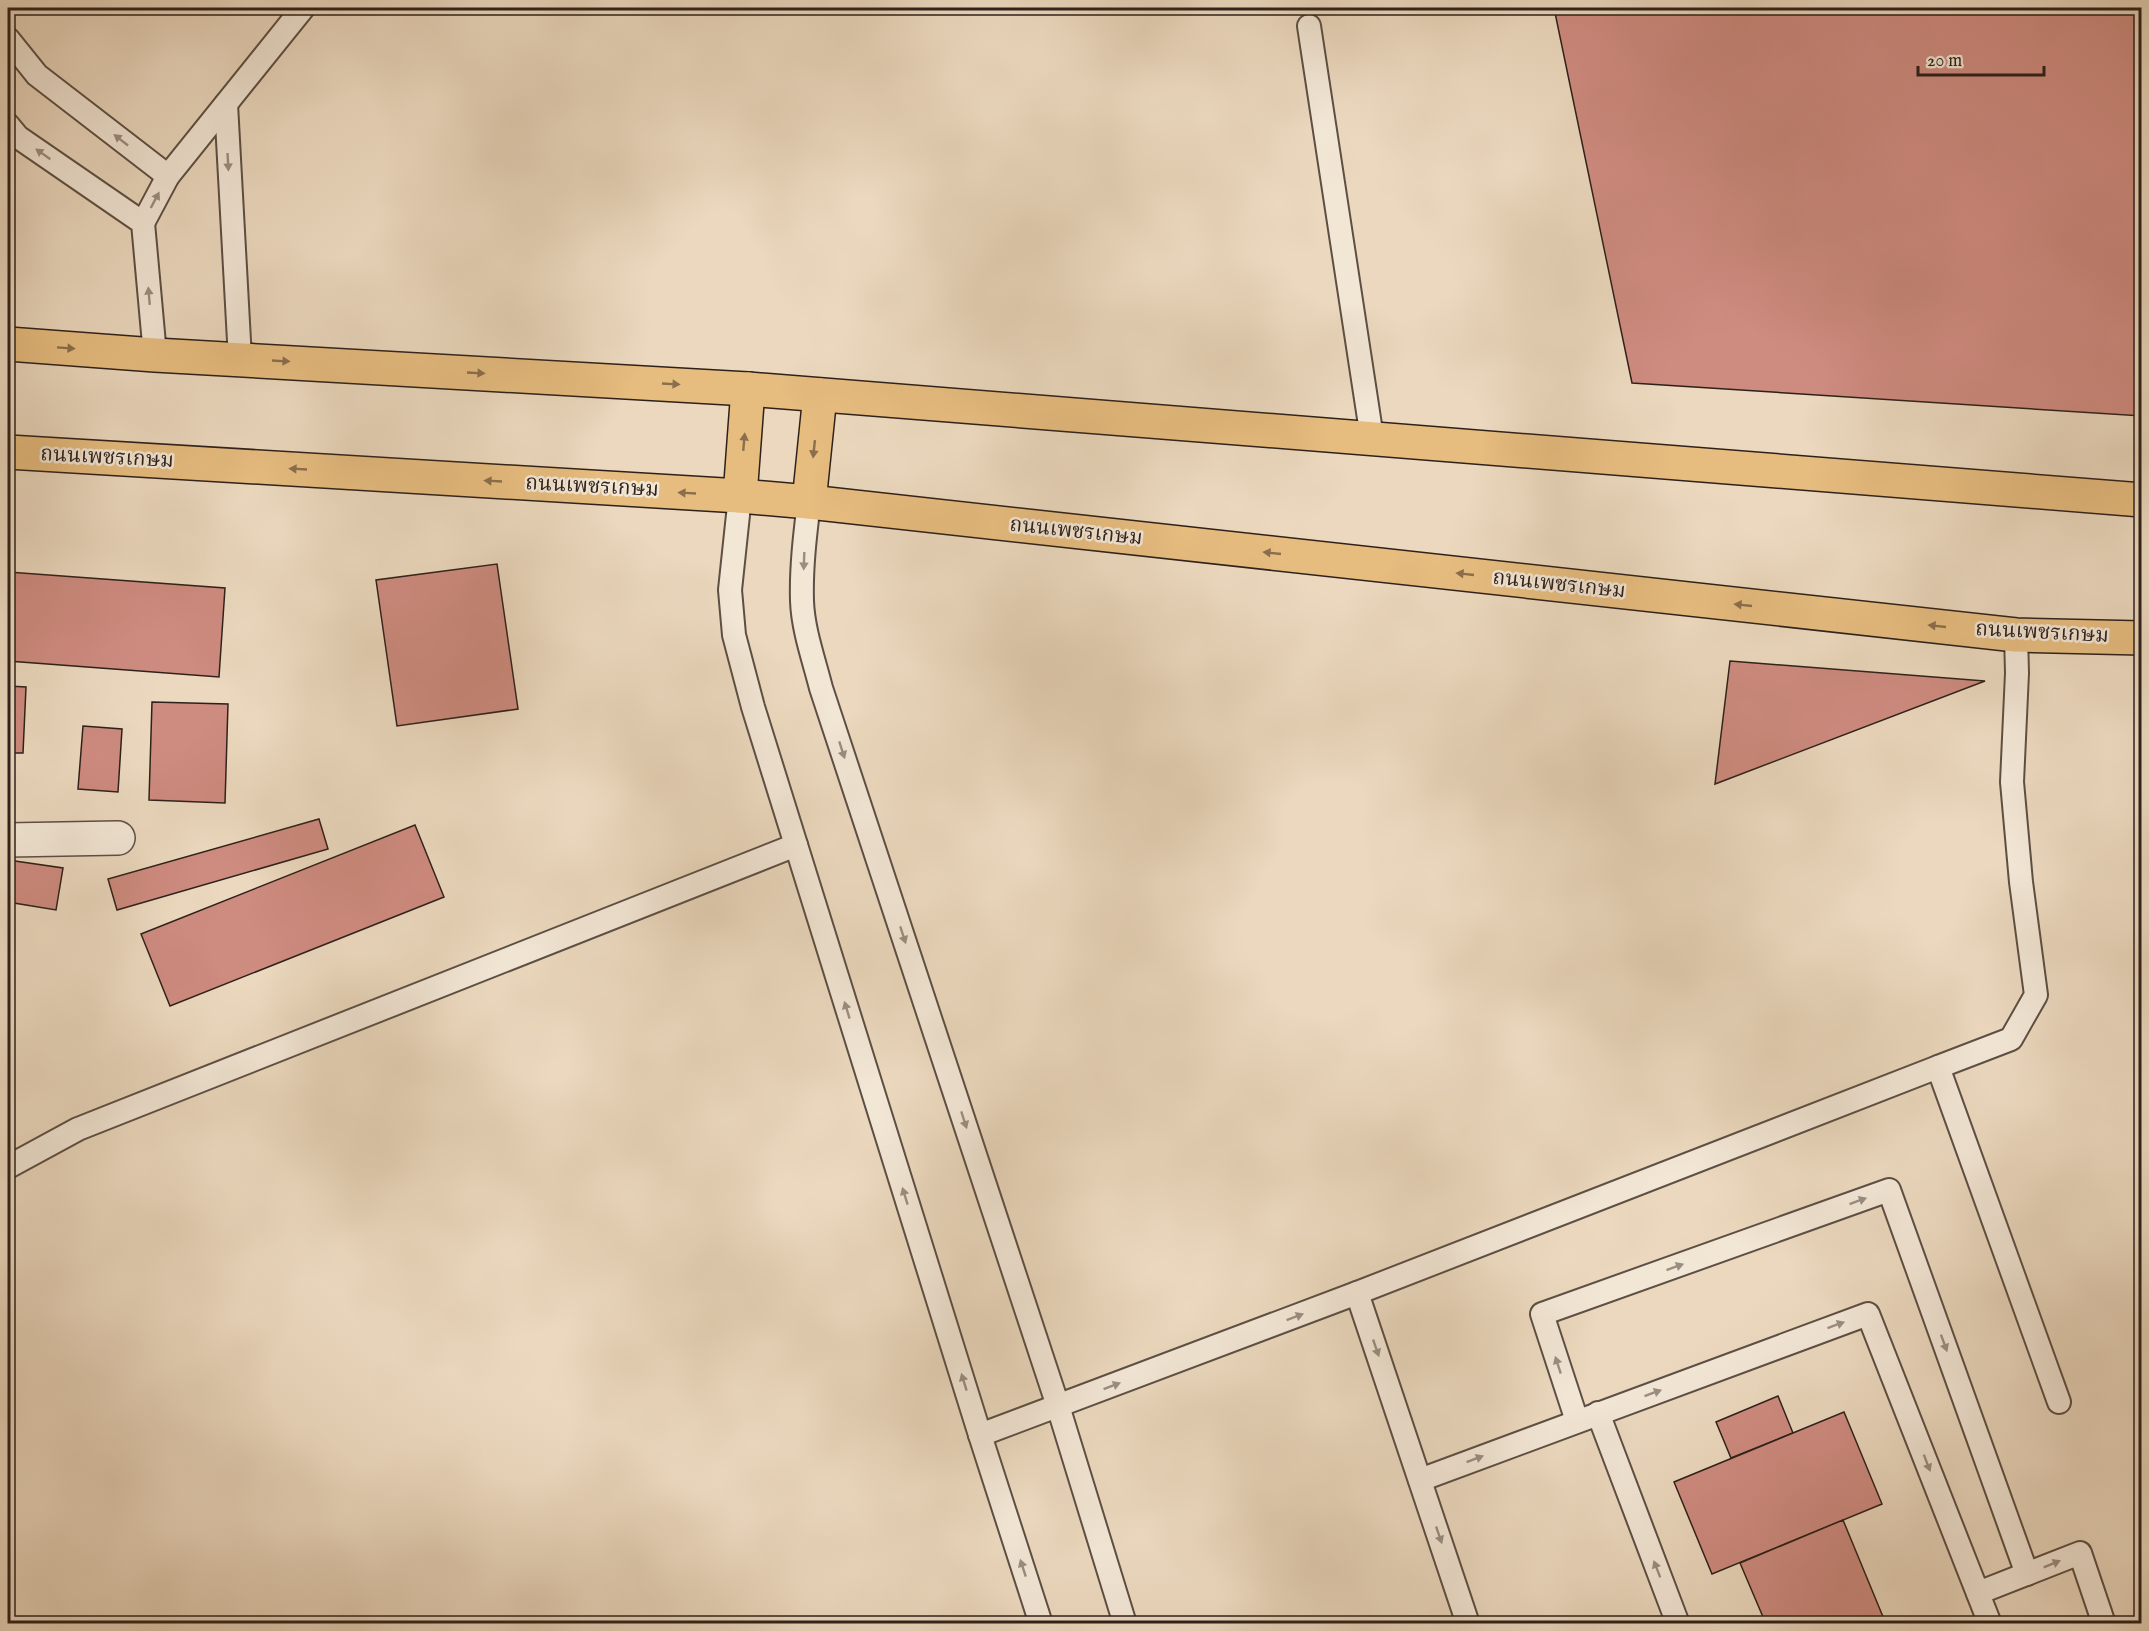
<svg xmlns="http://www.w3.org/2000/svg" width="2149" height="1631" font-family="'IM FELL English','Noto Serif Thai',serif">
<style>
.building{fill:#ce8b80;stroke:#2e211b;stroke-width:1.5}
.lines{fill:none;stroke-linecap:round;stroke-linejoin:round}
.lane-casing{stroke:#5d4f44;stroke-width:26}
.street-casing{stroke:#5d4f44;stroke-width:36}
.primary-casing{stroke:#2e211b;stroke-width:36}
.lane{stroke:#f2e6d5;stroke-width:22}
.street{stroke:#f2e6d5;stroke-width:33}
.primary{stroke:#e6bc7f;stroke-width:33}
.oneway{fill:#9a8d81}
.oneway2{fill:#8a6e4d}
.labels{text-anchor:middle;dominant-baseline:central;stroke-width:5;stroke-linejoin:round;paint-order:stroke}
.street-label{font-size:21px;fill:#2e211b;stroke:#f2e6d5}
</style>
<rect width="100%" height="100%" fill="#ebd8be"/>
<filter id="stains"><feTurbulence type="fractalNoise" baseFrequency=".00333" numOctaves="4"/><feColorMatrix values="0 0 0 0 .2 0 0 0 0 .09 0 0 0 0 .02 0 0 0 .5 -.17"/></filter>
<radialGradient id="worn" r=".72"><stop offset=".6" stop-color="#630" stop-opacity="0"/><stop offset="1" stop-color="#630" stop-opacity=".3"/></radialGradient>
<!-- building -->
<g class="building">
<polygon points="1554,8 2142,8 2142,416 1632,383"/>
<polygon points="497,564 518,709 397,726 376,580"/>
<polygon points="8,572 225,588 219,677 8,661"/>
<polygon points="1730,661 1985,681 1715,784"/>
<polygon points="8,686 26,687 23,753 8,753"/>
<polygon points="152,702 228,704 225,803 149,800"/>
<polygon points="83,726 122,729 118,792 78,789"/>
<polygon points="319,819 328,849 117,910 108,879"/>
<polygon points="415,825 444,897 170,1006 141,934"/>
<polygon points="8,860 63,868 56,910 8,902"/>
<polygon points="1778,1396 1793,1433 1731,1458 1716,1422"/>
<polygon points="1844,1412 1882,1504 1712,1574 1674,1482"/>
<polygon points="1843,1520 1886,1624 1766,1624 1740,1563"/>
</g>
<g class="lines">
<!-- lane casing -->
<g class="lane-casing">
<g id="lane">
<polyline points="1309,26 1372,438"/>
<polyline points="8,39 37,75 168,176"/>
<polyline points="226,104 240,359"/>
<polyline points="8,125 18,137 143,223 155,355"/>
<polyline points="143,223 168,176 303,8"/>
<polyline points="740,496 730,590 734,635 753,707 980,1435 1041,1624"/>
<path d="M809,502C805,535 801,568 802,601C803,630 814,660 821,688L1058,1406L1125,1624"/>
<polyline points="2016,635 2017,673 2012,782 2021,882 2036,995 2011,1039 1938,1067 2059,1402"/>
<polyline points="8,1167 78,1129 796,845"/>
<polyline points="1357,1293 1468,1624"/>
<polyline points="1598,1413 1678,1624"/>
<polyline points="1577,1421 1542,1314 1889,1190 2027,1574"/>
<polyline points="980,1435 1357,1293 1938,1067"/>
<polyline points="1420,1480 1868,1314 1990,1624"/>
<polyline points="1978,1593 2080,1553 2104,1624"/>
</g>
</g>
<!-- street casing -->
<g class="street-casing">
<polyline id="street" points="8,840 118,838"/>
</g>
<!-- primary casing -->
<g class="primary-casing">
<g id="primary">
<polyline points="8,344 155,355 748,389 2142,500"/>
<polyline points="8,452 740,496 809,502 2016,635 2142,638"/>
<polyline points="740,496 748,389"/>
<polyline points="809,502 820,395"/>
</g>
</g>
<!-- lane -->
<use href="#lane" class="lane"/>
<!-- street -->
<use href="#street" class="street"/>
<!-- primary -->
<use href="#primary" class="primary"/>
</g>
<!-- one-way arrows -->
<defs><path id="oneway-solid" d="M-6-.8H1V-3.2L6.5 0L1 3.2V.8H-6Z" transform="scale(1.5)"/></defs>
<g class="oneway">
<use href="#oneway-solid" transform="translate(121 140) rotate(-142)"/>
<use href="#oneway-solid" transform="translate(43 154) rotate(-145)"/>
<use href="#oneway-solid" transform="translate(228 162) rotate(87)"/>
<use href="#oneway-solid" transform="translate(155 200) rotate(-62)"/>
<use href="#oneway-solid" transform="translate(149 296) rotate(-95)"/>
<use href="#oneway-solid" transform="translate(804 561) rotate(92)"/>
<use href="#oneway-solid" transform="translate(842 750) rotate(72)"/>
<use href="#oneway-solid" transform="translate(903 935) rotate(72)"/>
<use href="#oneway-solid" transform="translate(847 1010) rotate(-107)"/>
<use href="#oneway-solid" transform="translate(964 1120) rotate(72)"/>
<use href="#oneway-solid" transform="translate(905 1196) rotate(-107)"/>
<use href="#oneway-solid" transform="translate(1858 1201) rotate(-20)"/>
<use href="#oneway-solid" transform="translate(1675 1267) rotate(-20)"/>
<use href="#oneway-solid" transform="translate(1295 1317) rotate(-21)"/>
<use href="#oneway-solid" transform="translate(1836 1325) rotate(-20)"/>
<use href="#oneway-solid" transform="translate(1944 1343) rotate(70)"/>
<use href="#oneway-solid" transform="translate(1376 1348) rotate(71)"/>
<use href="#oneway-solid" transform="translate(1558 1365) rotate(-108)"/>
<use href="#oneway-solid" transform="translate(964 1382) rotate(-107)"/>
<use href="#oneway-solid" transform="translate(1112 1386) rotate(-21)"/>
<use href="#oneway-solid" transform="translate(1653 1393) rotate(-20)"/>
<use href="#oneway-solid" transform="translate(1475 1459) rotate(-21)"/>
<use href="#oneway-solid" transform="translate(1927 1463) rotate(69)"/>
<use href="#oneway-solid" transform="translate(1439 1535) rotate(71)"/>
<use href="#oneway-solid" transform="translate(2052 1564) rotate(-22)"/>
<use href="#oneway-solid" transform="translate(1023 1568) rotate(-108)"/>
<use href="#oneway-solid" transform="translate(1657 1569) rotate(-111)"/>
</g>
<g class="oneway2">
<use href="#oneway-solid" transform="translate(66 348) rotate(4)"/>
<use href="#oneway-solid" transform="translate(281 361) rotate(3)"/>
<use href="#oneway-solid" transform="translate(476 373) rotate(3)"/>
<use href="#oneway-solid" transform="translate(671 384) rotate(3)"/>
<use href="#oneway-solid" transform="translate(744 442) rotate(-85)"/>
<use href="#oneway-solid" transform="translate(814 449) rotate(96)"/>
<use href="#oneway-solid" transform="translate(298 469) rotate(-177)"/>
<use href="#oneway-solid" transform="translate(493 481) rotate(-177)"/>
<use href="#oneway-solid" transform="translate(687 493) rotate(-177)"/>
<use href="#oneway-solid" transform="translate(1272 553) rotate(-174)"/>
<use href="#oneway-solid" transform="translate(1465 574) rotate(-174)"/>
<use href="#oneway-solid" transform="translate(1743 605) rotate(-174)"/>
<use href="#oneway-solid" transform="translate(1937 626) rotate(-174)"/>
</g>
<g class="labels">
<!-- street labels -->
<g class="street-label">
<text transform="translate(107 458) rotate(3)">ถนนเพชรเกษม</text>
<text transform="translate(592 487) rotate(3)">ถนนเพชรเกษม</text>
<text transform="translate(1076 532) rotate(6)">ถนนเพชรเกษม</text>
<text transform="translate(1559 585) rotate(6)">ถนนเพชรเกษม</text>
<text transform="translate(2042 633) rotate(3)">ถนนเพชรเกษม</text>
</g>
</g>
<!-- margin -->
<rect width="2149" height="1631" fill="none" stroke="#ebd8be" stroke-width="30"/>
<rect x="9" y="9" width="2131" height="1613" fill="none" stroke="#2e211b" stroke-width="3"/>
<rect x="15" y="15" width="2119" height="1601" fill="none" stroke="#2e211b" stroke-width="1.5"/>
<!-- scale -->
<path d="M1918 66v9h126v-9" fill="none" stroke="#2e211b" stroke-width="3"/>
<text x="1927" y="66" font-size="18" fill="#2e211b" stroke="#f2e6d5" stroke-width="4.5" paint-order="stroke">20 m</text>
<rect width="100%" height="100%" filter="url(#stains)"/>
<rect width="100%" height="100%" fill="url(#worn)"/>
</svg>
